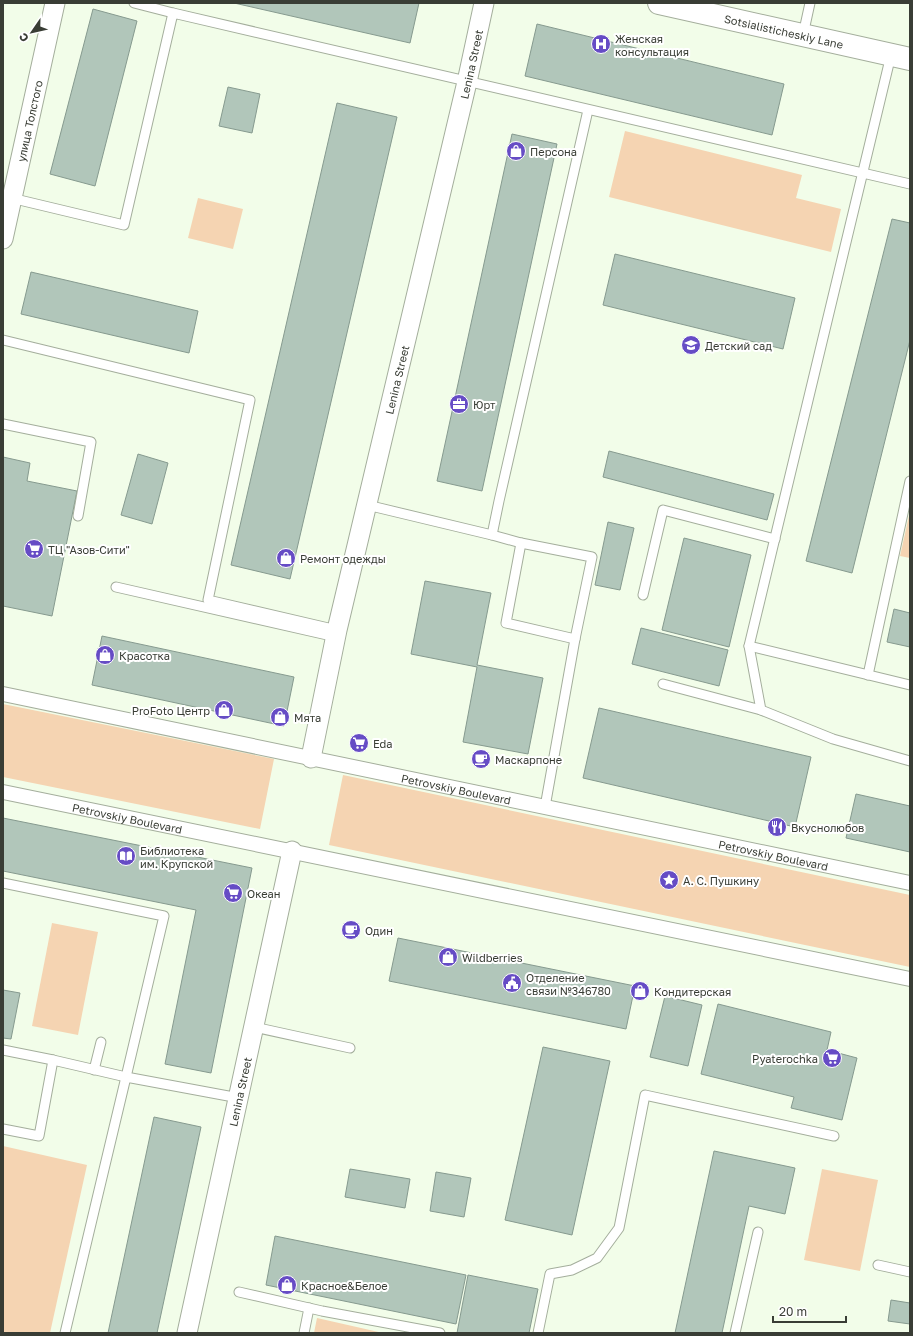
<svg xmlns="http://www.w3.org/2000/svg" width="913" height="1336" font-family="'Golos Text',sans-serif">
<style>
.green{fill:#f5d4b2}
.building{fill:#b1c6ba;stroke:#869a8f}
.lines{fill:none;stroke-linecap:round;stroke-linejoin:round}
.service-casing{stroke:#a4ae9c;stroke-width:11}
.pedestrian-casing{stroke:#a4ae9c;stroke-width:16}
.minor-casing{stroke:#a4ae9c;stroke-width:21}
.tertiary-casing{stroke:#a4ae9c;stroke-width:24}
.service{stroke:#fff;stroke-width:9}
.pedestrian{stroke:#fff;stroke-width:14}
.minor{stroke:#fff;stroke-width:19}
.tertiary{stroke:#fff;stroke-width:22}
.labels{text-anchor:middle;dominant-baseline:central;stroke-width:4;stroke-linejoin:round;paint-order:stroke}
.street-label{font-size:11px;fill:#393d35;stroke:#fff}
.poi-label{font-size:11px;fill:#393d35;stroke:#fff;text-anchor:start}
</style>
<rect width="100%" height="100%" fill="#f2fde9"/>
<!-- green -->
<g class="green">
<polygon points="625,131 802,175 796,198 841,209 831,252 609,197"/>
<polygon points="198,198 243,209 233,249 188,238"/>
<polygon points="910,511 910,558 900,556"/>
<polygon points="3,704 274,759 260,829 3,777"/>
<polygon points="343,775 910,895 910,967 329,845"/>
<polygon points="52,923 98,932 78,1035 32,1026"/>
<polygon points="3,1146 87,1165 50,1333 3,1333"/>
<polygon points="822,1169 878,1180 860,1271 804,1260"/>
<polygon points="317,1318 383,1333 314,1333"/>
</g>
<!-- building -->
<g class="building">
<polygon points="234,3 419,3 410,43"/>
<polygon points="93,9 137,21 95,186 50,174"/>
<polygon points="537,24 784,84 772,135 525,76"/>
<polygon points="228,87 260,94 252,133 219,126"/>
<polygon points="337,103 397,117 290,579 231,565"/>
<polygon points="512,134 557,144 482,491 437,481"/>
<polygon points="892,219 910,223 910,340 852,573 806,561"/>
<polygon points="615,254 795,298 783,349 603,305"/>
<polygon points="31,272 198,311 189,353 21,314"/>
<polygon points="609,451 774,494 767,520 603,477"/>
<polygon points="138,454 168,463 152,524 121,515"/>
<polygon points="3,457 30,463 27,481 77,491 52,616 3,606"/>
<polygon points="608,522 634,528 620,590 595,585"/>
<polygon points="684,538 751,555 729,647 662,630"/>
<polygon points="425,581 491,593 477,665 543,678 528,754 463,742 477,667 411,654"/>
<polygon points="894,609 910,613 910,647 887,642"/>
<polygon points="641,628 728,650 719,686 632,664"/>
<polygon points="102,636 294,677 284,726 92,685"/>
<polygon points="599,708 811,757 795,827 583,778"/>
<polygon points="856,794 910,806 910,852 846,838"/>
<polygon points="3,818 252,868 211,1073 165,1064 196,910 3,871"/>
<polygon points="398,938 635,986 626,1029 389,981"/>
<polygon points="3,990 20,993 11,1039 3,1038"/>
<polygon points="665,996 702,1005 688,1066 650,1057"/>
<polygon points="718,1004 831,1032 827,1050 857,1058 842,1120 791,1108 794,1097 701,1074"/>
<polygon points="543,1047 610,1061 572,1235 505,1220"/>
<polygon points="154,1117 201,1127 157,1333 108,1333"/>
<polygon points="714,1151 795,1168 785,1214 749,1206 722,1333 675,1333"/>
<polygon points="350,1169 410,1179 405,1208 345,1197"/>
<polygon points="436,1172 471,1178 464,1217 430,1211"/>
<polygon points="275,1236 466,1275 456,1324 266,1285"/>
<polygon points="468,1275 538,1289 529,1333 457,1333"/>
<polygon points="891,1300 910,1303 910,1324 888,1321"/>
</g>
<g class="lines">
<!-- service casing -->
<g class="service-casing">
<g id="service">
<polyline points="134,3 173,13"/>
<polyline points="803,35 810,3"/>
<polyline points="891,55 749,646 761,710 833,739 910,761"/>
<polyline points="11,198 124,225 173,13 910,184"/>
<polyline points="3,340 250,400 208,600 337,630"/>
<polyline points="3,424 91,442 78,516"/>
<polyline points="367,505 492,535 499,501 588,110"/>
<polyline points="492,535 521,543 592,557 575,639 545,807"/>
<polyline points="521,543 506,623 575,639"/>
<polyline points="116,587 336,637"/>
<polyline points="643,595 663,510 775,539"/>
<polyline points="749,646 910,685"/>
<polyline points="868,675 910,481"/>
<polyline points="663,684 761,710"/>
<polyline points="3,883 164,916 126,1077 53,1060 3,1050"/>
<polyline points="254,1027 350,1048"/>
<polyline points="94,1070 101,1042"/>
<polyline points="3,1129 39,1136 53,1060"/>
<polyline points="878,1265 910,1272"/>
<polyline points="239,1292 322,1311 440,1333"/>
<polyline points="65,1333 126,1077 239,1098"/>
<polyline points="304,1333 309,1308"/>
<polyline points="538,1333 550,1274 572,1270 597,1258 619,1228 645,1095 834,1136"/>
<polyline points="735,1333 758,1232"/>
</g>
</g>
<!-- pedestrian casing -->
<g class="pedestrian-casing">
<g id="pedestrian">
<path id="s1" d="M3,694L910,883"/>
<path id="s2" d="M3,792L910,979"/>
</g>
</g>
<!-- minor casing -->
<g class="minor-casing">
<g id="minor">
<path id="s3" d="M3,239L55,3"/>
<path id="s4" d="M311,758L337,630L467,82L484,3"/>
<path id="s5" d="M187,1333L292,851"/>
</g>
</g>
<!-- tertiary casing -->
<g class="tertiary-casing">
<g id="tertiary">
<path id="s6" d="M659,3L910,59"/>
</g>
</g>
<!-- service -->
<use href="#service" class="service"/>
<!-- pedestrian -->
<use href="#pedestrian" class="pedestrian"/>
<!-- minor -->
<use href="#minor" class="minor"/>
<!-- tertiary -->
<use href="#tertiary" class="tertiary"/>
</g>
<!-- icons -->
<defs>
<g id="hospital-disc" transform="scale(1)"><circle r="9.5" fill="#664cc5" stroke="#fff"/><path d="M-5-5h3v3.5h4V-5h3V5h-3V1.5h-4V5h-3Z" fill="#fff"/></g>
<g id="shop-disc" transform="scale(1)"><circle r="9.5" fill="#664cc5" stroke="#fff"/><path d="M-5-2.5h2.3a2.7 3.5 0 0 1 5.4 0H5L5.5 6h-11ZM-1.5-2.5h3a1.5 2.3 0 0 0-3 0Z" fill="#fff"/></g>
<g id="school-disc" transform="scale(1)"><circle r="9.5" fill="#664cc5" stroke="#fff"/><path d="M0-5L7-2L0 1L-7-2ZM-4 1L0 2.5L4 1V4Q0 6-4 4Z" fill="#fff"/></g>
<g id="office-disc" transform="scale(1)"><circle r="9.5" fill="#664cc5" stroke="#fff"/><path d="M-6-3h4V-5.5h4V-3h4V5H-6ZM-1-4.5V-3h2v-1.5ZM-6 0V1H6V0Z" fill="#fff"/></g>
<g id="supermarket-disc" transform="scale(1)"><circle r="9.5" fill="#664cc5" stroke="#fff"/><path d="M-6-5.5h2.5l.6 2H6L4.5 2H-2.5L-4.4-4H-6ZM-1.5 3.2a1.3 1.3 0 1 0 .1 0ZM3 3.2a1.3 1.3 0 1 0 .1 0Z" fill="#fff"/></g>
<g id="cafe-disc" transform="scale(1)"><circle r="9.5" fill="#664cc5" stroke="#fff"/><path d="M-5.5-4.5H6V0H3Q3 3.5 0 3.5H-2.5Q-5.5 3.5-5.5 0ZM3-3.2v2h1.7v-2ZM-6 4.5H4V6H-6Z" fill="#fff"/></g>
<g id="restaurant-disc" transform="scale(1)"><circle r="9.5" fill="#664cc5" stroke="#fff"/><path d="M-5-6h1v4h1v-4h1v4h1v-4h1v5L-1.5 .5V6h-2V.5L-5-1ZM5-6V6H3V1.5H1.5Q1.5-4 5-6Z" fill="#fff"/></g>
<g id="library-disc" transform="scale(1)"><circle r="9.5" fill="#664cc5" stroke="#fff"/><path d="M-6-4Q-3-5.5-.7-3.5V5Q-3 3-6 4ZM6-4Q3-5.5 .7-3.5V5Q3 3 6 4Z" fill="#fff"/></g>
<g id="sight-disc" transform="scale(1)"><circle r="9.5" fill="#664cc5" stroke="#fff"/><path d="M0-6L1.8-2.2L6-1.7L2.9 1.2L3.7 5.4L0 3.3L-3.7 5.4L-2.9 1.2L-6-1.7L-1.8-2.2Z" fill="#fff"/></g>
<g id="civic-disc" transform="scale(1)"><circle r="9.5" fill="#664cc5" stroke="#fff"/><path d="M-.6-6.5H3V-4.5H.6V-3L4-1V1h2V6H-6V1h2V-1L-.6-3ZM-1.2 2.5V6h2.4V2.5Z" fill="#fff"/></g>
</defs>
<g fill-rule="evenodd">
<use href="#hospital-disc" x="601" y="44"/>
<use href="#shop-disc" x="516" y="151"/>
<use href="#school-disc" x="691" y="345"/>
<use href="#office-disc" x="459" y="404"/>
<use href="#supermarket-disc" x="34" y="549"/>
<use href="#shop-disc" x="286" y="558"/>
<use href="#shop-disc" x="105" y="655"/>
<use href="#shop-disc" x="224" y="710"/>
<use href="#shop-disc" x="280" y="717"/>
<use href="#supermarket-disc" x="359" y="743"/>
<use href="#cafe-disc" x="481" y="759"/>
<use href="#restaurant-disc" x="777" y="827"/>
<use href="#library-disc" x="126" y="856"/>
<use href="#sight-disc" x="669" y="880"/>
<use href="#supermarket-disc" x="233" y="893"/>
<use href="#cafe-disc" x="351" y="930"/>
<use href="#shop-disc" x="448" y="957"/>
<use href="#civic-disc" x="512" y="983"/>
<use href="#shop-disc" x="640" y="991"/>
<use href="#supermarket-disc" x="832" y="1058"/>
<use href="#shop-disc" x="287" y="1285"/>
</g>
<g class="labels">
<!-- street labels -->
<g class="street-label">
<text stroke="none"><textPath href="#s6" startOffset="128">Sotsialisticheskiy Lane</textPath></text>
<text stroke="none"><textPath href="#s4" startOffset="712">Lenina Street</textPath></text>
<text stroke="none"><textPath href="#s3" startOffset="121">улица Толстого</textPath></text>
<text stroke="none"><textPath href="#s4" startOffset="388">Lenina Street</textPath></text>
<text stroke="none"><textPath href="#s1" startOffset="463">Petrovskiy Boulevard</textPath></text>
<text stroke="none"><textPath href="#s2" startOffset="127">Petrovskiy Boulevard</textPath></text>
<text stroke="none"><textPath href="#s1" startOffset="787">Petrovskiy Boulevard</textPath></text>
<text stroke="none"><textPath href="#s5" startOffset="247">Lenina Street</textPath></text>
</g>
<!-- poi labels -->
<g class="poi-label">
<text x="615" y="38">Женская<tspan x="615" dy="13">консультация</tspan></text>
<text x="530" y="151">Персона</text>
<text x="705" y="345">Детский сад</text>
<text x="473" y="404">Юрт</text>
<text x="48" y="549">ТЦ "Азов-Сити"</text>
<text x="300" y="558">Ремонт одежды</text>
<text x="119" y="655">Красотка</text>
<text x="210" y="710" text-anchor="end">ProFoto Центр</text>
<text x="294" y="717">Мята</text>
<text x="373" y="743">Eda</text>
<text x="495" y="759">Маскарпоне</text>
<text x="791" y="827">Вкуснолюбов</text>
<text x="140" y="850">Библиотека<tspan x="140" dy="13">им. Крупской</tspan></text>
<text x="683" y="880">А. С. Пушкину</text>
<text x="247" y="893">Океан</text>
<text x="365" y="930">Один</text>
<text x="462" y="957">Wildberries</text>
<text x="526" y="977">Отделение<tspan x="526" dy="13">связи №346780</tspan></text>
<text x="654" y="991">Кондитерская</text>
<text x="818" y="1058" text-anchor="end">Pyaterochka</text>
<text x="301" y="1285">Красное&amp;Белое</text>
</g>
</g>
<!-- border -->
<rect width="913" height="1336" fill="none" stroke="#393d35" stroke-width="8"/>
<!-- north arrow -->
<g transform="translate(32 32) rotate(236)" stroke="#ffffff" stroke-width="3" paint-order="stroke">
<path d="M0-3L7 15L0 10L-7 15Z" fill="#393d35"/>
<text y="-6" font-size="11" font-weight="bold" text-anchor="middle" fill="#393d35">С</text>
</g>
<!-- scale -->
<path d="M773 1316v6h73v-6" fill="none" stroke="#393d35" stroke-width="2"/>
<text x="779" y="1316" font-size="12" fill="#393d35" stroke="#ffffff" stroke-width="3" paint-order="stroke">20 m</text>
</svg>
